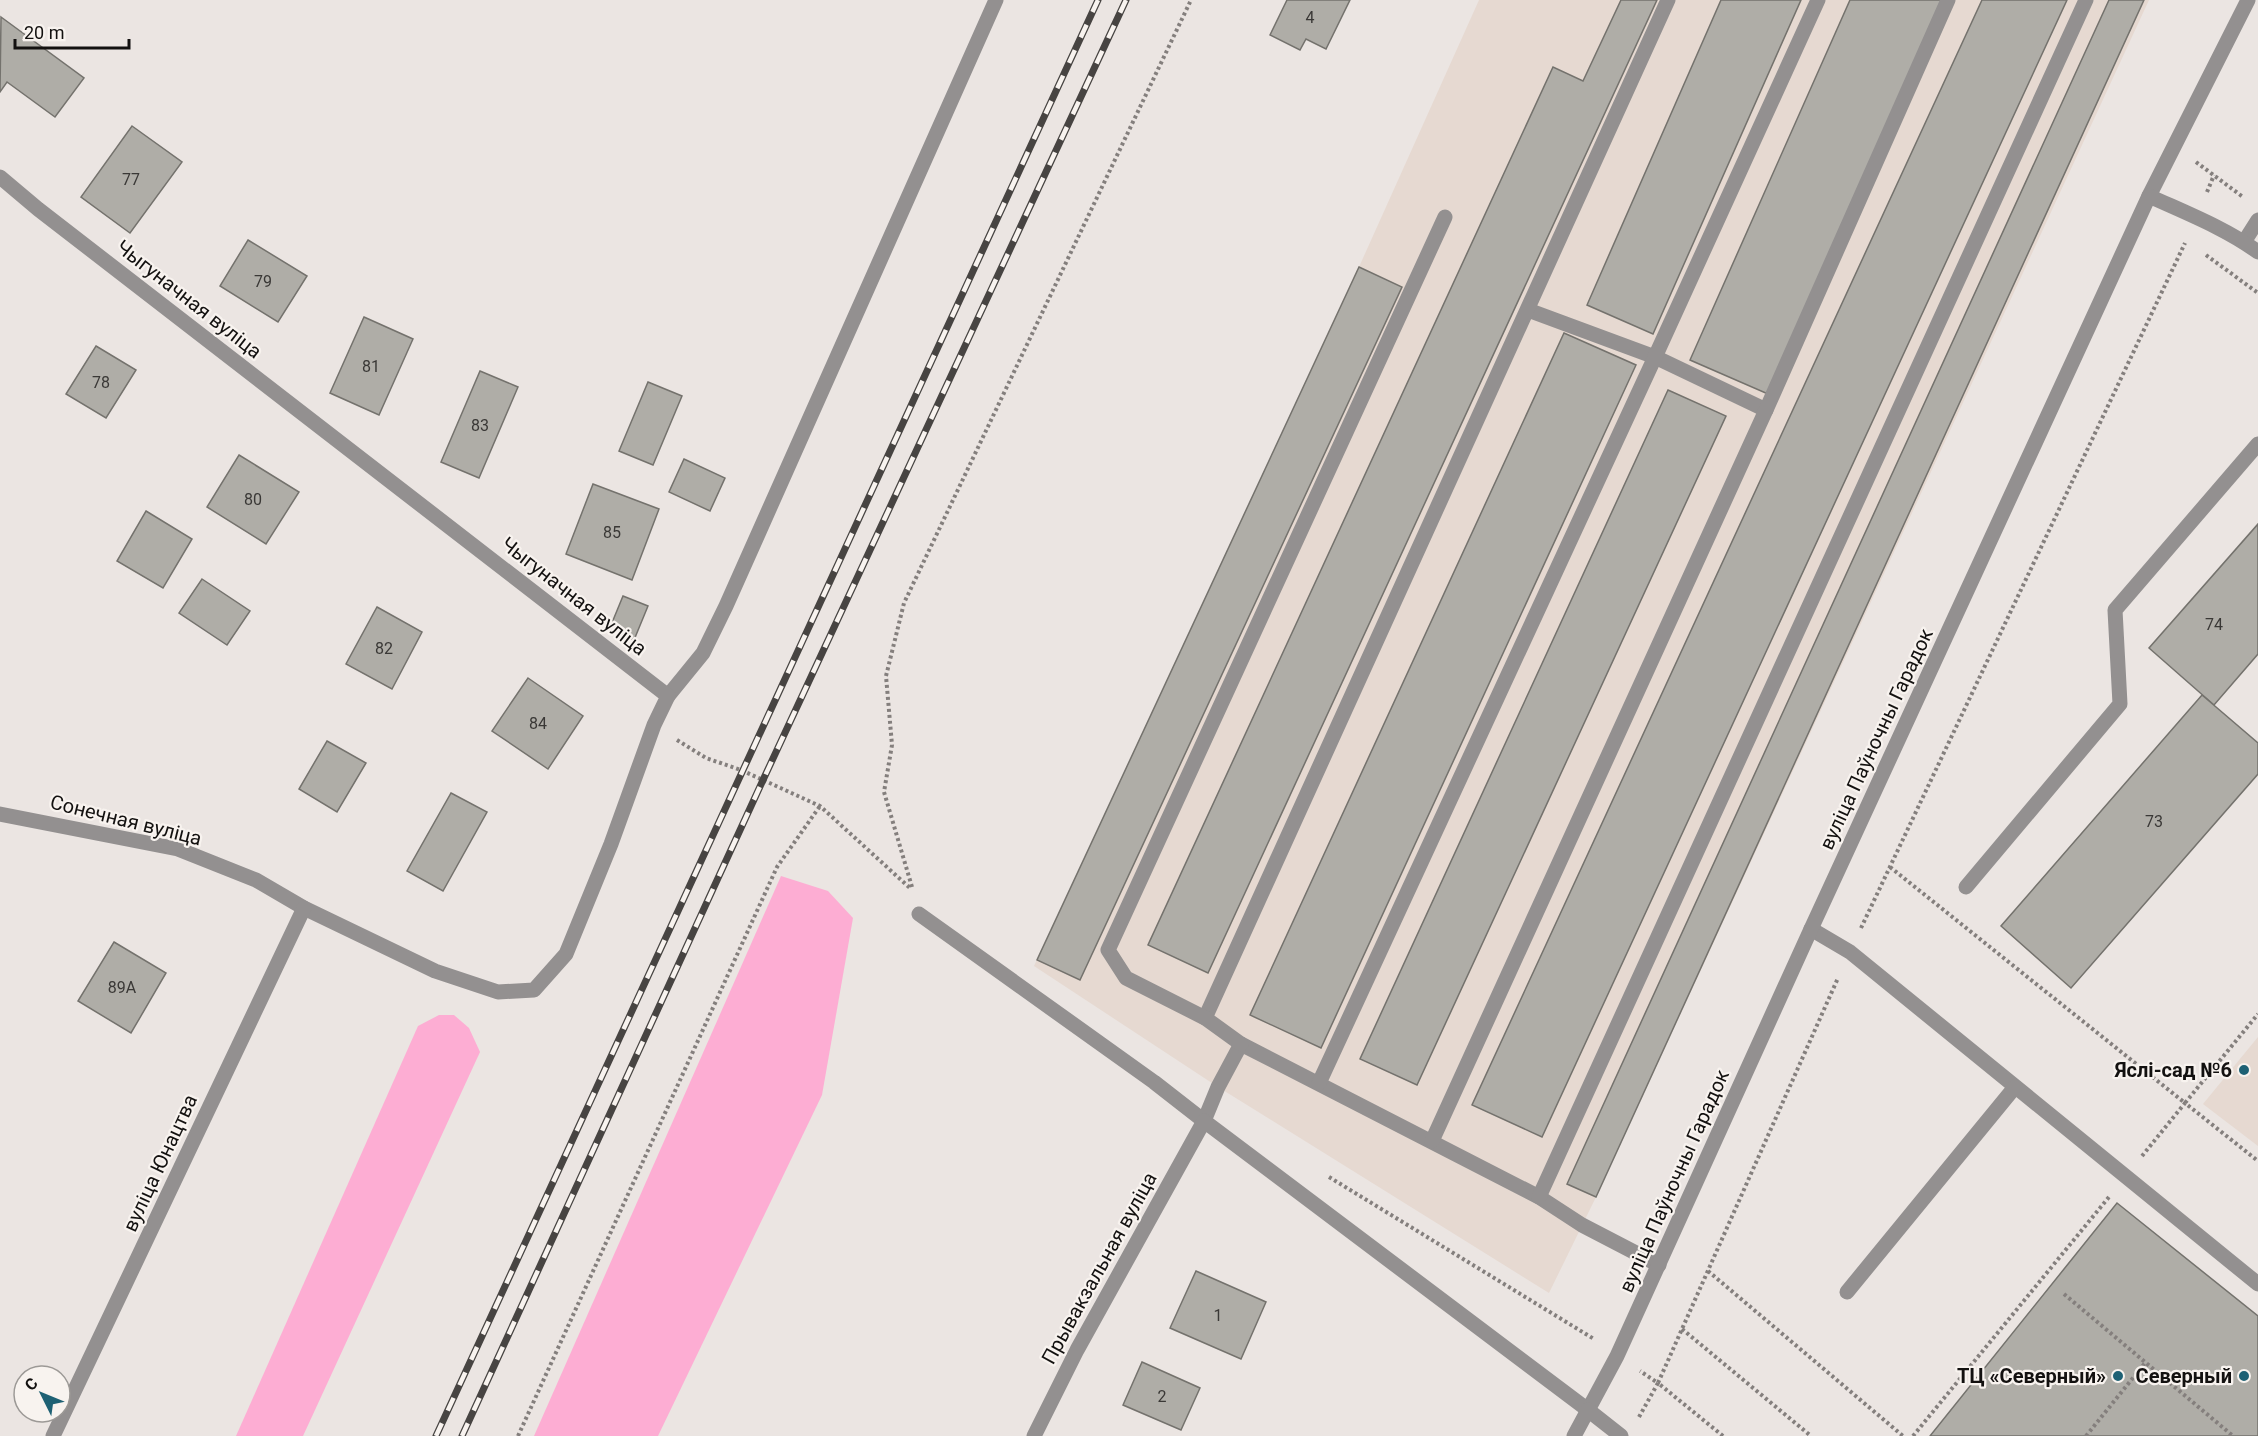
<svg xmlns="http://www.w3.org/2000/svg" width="2258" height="1436" font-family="Roboto,sans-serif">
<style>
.built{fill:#e6d9d1}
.green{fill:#fdadd3}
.building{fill:#afada7;stroke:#74726d;stroke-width:1.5}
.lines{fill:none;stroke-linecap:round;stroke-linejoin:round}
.path{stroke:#847f7d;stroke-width:4;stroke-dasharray:3 3;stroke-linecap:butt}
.service{stroke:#939090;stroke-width:15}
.minor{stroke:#939090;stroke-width:15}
.tertiary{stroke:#939090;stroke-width:15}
.rail-casing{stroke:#474442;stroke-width:7}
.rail{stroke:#f8f3ef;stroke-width:4.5;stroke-dasharray:14;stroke-linecap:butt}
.poi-dot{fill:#1e6174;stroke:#f8f3ef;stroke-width:2}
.labels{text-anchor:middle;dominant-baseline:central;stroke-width:4.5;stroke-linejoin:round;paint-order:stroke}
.number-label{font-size:16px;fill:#3a3836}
.street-label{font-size:20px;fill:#131110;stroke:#f8f3ef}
.poi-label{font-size:20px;font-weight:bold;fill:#131110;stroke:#f8f3ef;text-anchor:end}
</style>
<rect width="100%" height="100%" fill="#ebe5e2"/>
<!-- built -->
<g class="built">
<polygon points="1479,0 2149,0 1596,1197 1549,1293 1218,1087 1034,966 1359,267"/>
<polygon points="2258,1037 2258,1146 2203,1104"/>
</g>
<!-- green -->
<g class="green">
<polygon points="781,876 828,891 853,918 822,1095 658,1436 534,1436"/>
<polygon points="439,1015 454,1015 469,1028 480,1052 303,1436 236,1436 418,1026"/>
</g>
<!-- building -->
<g class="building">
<polygon points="1287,0 1350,0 1326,49 1306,39 1300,50 1270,35"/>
<polygon points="1621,0 1657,0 1208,973 1148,945 1553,67 1583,81"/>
<polygon points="1721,0 1801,0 1653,334 1587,305"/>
<polygon points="1850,0 1942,0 1768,394 1690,360"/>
<polygon points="1982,0 2067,0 1542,1137 1472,1105"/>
<polygon points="2109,0 2144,0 1596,1197 1567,1184"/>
<polygon points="1,17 84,78 55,117 7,82 0,92"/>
<polygon points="132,126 182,162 130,233 81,197"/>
<polygon points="248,240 307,276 278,322 220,286"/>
<polygon points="1359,267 1402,287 1080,980 1037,960"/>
<polygon points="364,317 413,339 379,415 330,393"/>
<polygon points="1564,333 1636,365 1321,1048 1250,1015"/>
<polygon points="96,346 136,370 106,418 66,394"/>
<polygon points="480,371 518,387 479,478 441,462"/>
<polygon points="648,382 682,396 653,465 619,451"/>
<polygon points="1668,390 1726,416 1417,1085 1360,1059"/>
<polygon points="239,455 299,492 266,544 207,507"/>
<polygon points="684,459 725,478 710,511 669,492"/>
<polygon points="593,484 659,509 632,580 566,554"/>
<polygon points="146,511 192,539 163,588 117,561"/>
<polygon points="2258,524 2258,654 2214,705 2149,648"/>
<polygon points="202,579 250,611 227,645 179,613"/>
<polygon points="623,596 648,606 634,640 609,630"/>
<polygon points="377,607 422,632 392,689 346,664"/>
<polygon points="528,678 583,716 548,769 492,731"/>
<polygon points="2202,695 2258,743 2258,774 2071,988 2001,926"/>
<polygon points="327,741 366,763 337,812 299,789"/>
<polygon points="451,793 487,812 443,891 407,871"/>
<polygon points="114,942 166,973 131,1033 78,1001"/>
<polygon points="2117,1203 2258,1316 2258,1436 1930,1436"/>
<polygon points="1196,1271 1266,1302 1241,1359 1170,1328"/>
<polygon points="1142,1362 1200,1388 1181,1430 1123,1405"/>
</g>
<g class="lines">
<!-- path -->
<g class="path">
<polyline points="2196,162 2243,197"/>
<polyline points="2207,192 2214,175"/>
<polyline points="2206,255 2258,293"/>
<polyline points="677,740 706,758 741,770 820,806 911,889"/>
<polyline points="1890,867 2185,1103 2258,1014"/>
<polyline points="912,887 884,792 892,745 886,676 904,603 1191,0"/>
<polyline points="1861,928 2185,243"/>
<polyline points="2142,1156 2185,1103 2258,1161"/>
<polyline points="1329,1177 1594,1339"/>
<polyline points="1708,1271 1903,1436"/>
<polyline points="2064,1294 2233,1436"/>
<polyline points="1682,1329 1811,1436"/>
<polyline points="1639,1417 1658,1383 1640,1371"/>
<polyline points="518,1436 777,867 820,806"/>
<polyline points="1723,1436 1658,1383 1838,978"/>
<polyline points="1913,1436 2109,1197"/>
<polyline points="2086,1436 2145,1363"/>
</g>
<!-- service -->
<g class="service">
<polyline points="2149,196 2248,0"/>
<polyline points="2244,242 2258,220"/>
<polyline points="1528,310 1655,357 1766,410"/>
<polyline points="668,696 703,653 726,606 996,0"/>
<polyline points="1966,887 2120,704 2115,610 2258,444"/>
<polyline points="919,914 1154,1082 1204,1121 1218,1087 1241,1044 1539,1197 1582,1225 1659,1265"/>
<polyline points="1811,929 1850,952 2258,1284"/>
<polyline points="1205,1018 1668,0"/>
<polyline points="1241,1044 1205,1018 1126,978 1108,950 1445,217"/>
<polyline points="1319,1083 1655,357 1818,0"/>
<polyline points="1432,1141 1766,410 1948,0"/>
<polyline points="1539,1197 2086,0"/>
<polyline points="1847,1292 2015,1087"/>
</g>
<!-- minor -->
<g class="minor">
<polyline points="0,177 38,209 668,696 654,725 611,844 566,954 534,990 498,992 435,971 304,908 256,880 178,849 0,814"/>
<polyline points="53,1436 304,908"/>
<path d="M1034,1436L1077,1350L1204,1121L1588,1410L1617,1356L1811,929L2149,196C2186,213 2225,228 2258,252"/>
</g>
<!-- tertiary -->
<polyline class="tertiary" points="1574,1436 1588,1410 1621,1436"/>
<!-- rail casing -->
<g class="rail-casing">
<g id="rail">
<polyline points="436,1436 1098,0"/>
<polyline points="462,1436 763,780 1126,0"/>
</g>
</g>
<!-- rail -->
<use href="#rail" class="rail"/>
</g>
<!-- markers -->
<g class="poi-dot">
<circle cx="2244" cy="1070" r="6"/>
<circle cx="2118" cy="1376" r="6"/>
<circle cx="2244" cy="1376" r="6"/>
</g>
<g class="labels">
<!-- number labels -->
<g class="number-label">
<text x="1310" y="17">4</text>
<text x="131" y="179">77</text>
<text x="263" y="281">79</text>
<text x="371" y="366">81</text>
<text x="101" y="382">78</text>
<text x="480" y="425">83</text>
<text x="253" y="499">80</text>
<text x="612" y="532">85</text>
<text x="2214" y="624">74</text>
<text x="384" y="648">82</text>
<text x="538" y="723">84</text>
<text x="2154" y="821">73</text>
<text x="122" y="987">89А</text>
<text x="1218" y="1315">1</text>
<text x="1162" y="1396">2</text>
</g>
<!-- street labels -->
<g class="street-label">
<text transform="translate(189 299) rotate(38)">Чыгуначная вуліца</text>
<text transform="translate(574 596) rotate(38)">Чыгуначная вуліца</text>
<text transform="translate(1876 739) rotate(-65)">вуліца Паўночны Гарадок</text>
<text transform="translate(126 820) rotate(14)">Сонечная вуліца</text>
<text transform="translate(160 1163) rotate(-65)">вуліца Юнацтва</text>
<text transform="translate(1674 1181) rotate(-66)">вуліца Паўночны Гарадок</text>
<text transform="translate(1099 1268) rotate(-61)">Прывакзальная вуліца</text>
</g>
<!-- poi labels -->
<g class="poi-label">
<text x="2232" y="1070">Яслі-сад №6</text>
<text x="2106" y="1376">ТЦ «Северный»</text>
<text x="2232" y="1376">Северный</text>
</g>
</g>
<!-- north arrow -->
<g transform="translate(42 1394) rotate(313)"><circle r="28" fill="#f8f3ef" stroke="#9c9996" stroke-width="1.5"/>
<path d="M0-4.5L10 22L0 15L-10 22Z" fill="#1e6174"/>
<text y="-9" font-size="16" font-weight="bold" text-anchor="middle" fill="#131110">С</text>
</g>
<!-- scale -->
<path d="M15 39v9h114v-9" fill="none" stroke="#131110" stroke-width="3"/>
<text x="24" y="39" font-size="18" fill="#131110" stroke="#f8f3ef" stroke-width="4.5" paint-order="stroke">20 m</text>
</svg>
